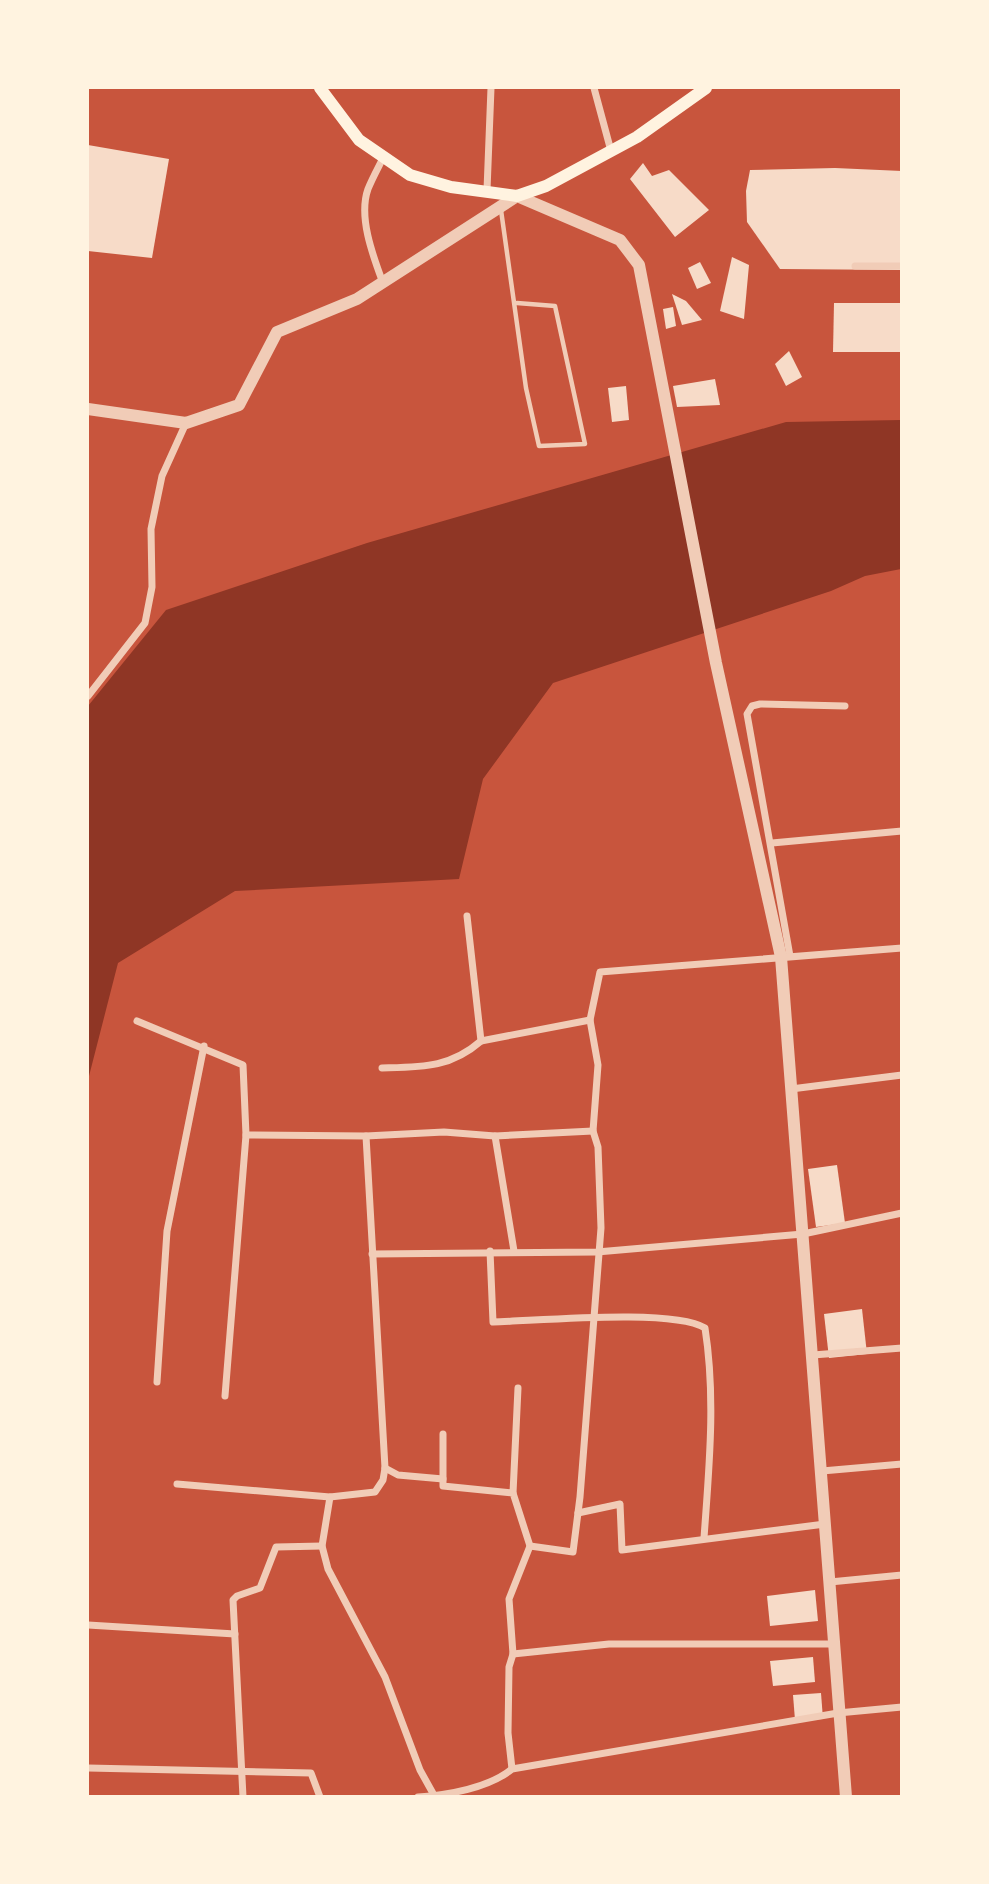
<svg xmlns="http://www.w3.org/2000/svg" width="989" height="1884" font-family="'Times New Roman',serif">
<style>
.water{fill:#8f3625}
.building{fill:#f7dbc8}
.lines{fill:none;stroke-linecap:round;stroke-linejoin:round}
.service{stroke:#f1ccb7;stroke-width:4.5}
.minor{stroke:#f1ccb7;stroke-width:7}
.tertiary{stroke:#f1ccb7;stroke-width:12}
.secondary{stroke:#fff3e0;stroke-width:12}
</style>
<rect width="100%" height="100%" fill="#c8553d"/>
<!-- water -->
<polygon class="water" points="901,420 901,569 865,576 831,591 553,683 483,779 459,879 235,891 118,963 88,1080 88,706 166,610 367,543 786,422"/>
<!-- building -->
<g class="building">
<polygon points="88,145 169,159 152,258 88,251"/>
<polygon points="643,163 652,176 669,170 709,210 675,237 630,179"/>
<polygon points="835,168 902,171 902,270 780,269 747,222 746,191 750,170"/>
<polygon points="732,257 749,265 744,319 720,311"/>
<polygon points="700,262 711,283 697,289 688,268"/>
<polygon points="672,294 686,301 702,320 682,325"/>
<polygon points="834,303 902,303 902,352 833,352"/>
<polygon points="673,307 676,326 666,329 663,309"/>
<polygon points="789,351 802,377 786,386 775,364"/>
<polygon points="715,379 720,405 677,407 673,386"/>
<polygon points="626,386 629,420 612,422 608,388"/>
<polygon points="837,1165 845,1223 816,1227 808,1169"/>
<polygon points="862,1309 867,1354 829,1358 824,1314"/>
<polygon points="815,1590 818,1621 770,1626 767,1596"/>
<polygon points="813,1657 815,1682 773,1686 770,1661"/>
<polygon points="821,1693 823,1719 795,1720 793,1695"/>
</g>
<g class="lines">
<!-- service -->
<polyline class="service" points="501,210 526,388 539,446 585,444 555,306 517,303"/>
<!-- minor -->
<g class="minor">
<polyline points="594,88 611,151"/>
<polyline points="487,190 491,88"/>
<polyline points="855,266 902,266"/>
<path d="M383,283C373,256 358,217 368,189C372,179 378,168 383,158"/>
<polyline points="88,696 145,623 152,587 151,529 162,476 186,423"/>
<polyline points="772,843 902,831"/>
<polyline points="790,956 747,714 752,706 760,704 845,706"/>
<polyline points="137,1021 243,1065 246,1135 366,1136 385,1468 383,1480 375,1492 330,1497 322,1546 328,1569 385,1677 420,1770 435,1797"/>
<polyline points="481,1041 590,1020"/>
<path d="M382,1068C422,1067 450,1068 481,1041L467,916"/>
<polyline points="791,1089 902,1075"/>
<polyline points="366,1136 444,1132 495,1136 593,1131"/>
<polyline points="495,1136 514,1251"/>
<path d="M490,1251L493,1322C536,1321 673,1308 705,1328C716,1398 709,1468 704,1538"/>
<polyline points="372,1254 597,1252 803,1234 902,1213"/>
<polyline points="813,1355 902,1348"/>
<polyline points="157,1382 167,1231 204,1046"/>
<polyline points="225,1396 246,1135"/>
<polyline points="443,1434 443,1486 513,1493 530,1546 509,1599 513,1654 509,1667 508,1733 512,1769"/>
<polyline points="385,1468 398,1475 443,1479"/>
<polyline points="822,1471 902,1464"/>
<polyline points="177,1484 330,1497"/>
<polyline points="513,1493 518,1388"/>
<polyline points="578,1513 620,1504 622,1550 825,1524"/>
<polyline points="530,1546 573,1552 580,1497 601,1228 598,1147 593,1131 598,1065 590,1020 600,972 902,948"/>
<polyline points="830,1582 902,1575"/>
<polyline points="88,1625 235,1634"/>
<polyline points="513,1654 609,1644 834,1644"/>
<polyline points="88,1768 311,1773 320,1797"/>
<polyline points="243,1797 233,1600 237,1596 260,1588 276,1547 322,1546"/>
<path d="M418,1797C448,1795 489,1788 512,1769L838,1713L902,1707"/>
</g>
<!-- tertiary -->
<polyline class="tertiary" points="88,409 186,423 239,405 277,332 357,299 517,196 620,240 639,265 716,663 781,957 846,1797"/>
<!-- secondary -->
<polyline class="secondary" points="320,88 359,140 410,175 451,187 517,196 546,186 637,137 706,88"/>
</g>
<!-- border -->
<rect width="989" height="1884" fill="none" stroke="#fff3e0" stroke-width="178"/>
</svg>
